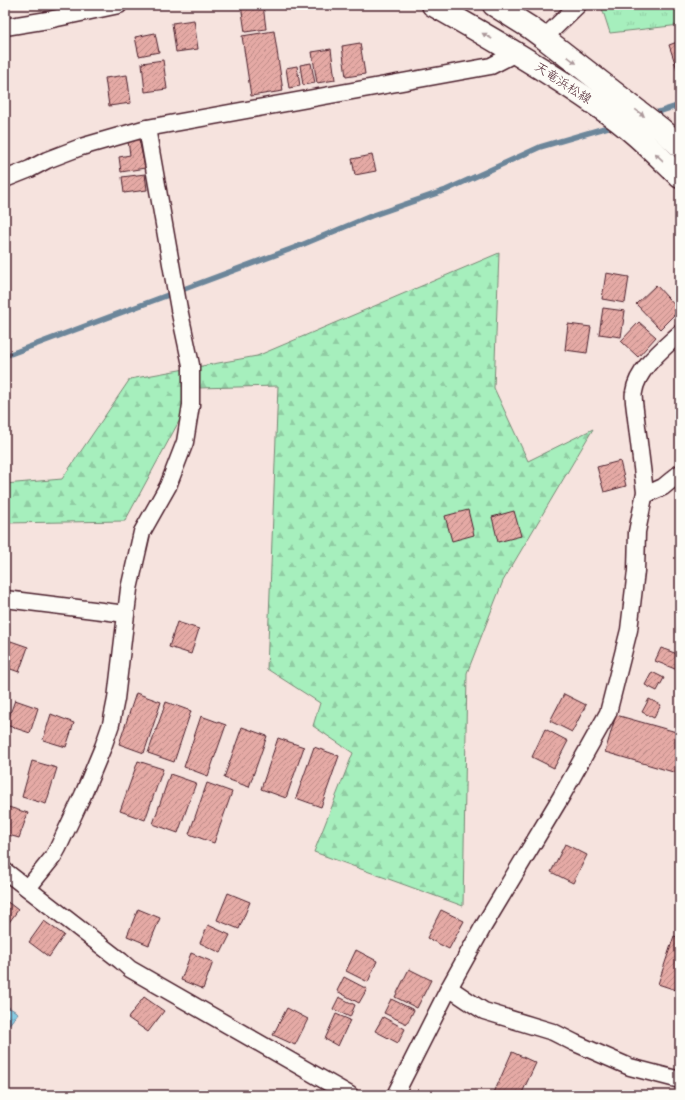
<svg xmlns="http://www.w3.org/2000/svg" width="685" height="1100" font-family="Pangolin,'Klee One',sans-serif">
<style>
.grass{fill:url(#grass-tufts);stroke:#788774}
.forest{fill:url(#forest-firs);stroke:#788774}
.water{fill:url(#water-waves);stroke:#6c869a}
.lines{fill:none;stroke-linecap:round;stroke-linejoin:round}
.stream{stroke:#6c869a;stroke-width:5.5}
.building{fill:url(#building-hatch);stroke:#4a1f2b}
.minor-casing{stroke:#4a1f2b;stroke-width:19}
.primary-casing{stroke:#4a1f2b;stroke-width:25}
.minor{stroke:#fdfcf7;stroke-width:16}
.primary{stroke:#fdfcf7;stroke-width:22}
.oneway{fill:#ac999b}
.labels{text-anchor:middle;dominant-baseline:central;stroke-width:3;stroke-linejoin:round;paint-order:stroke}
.street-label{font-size:13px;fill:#4a1f2b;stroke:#fdfcf7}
</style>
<defs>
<pattern id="grass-tufts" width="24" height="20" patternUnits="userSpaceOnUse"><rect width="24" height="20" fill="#a6efbd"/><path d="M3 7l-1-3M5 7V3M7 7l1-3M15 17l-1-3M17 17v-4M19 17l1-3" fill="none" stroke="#90cca3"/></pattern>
<pattern id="forest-firs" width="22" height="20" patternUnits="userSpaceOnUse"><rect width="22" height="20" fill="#a6efbd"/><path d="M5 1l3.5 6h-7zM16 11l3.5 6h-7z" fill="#90cca3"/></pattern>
<pattern id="water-waves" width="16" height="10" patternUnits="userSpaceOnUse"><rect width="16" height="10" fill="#83cbe4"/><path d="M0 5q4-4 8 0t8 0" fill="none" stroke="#73aec4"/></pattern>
<pattern id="building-hatch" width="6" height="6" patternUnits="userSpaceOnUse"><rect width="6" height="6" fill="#e5aaa5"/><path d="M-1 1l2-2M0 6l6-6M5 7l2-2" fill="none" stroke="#bc8a87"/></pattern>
</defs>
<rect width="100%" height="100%" fill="#f6e3de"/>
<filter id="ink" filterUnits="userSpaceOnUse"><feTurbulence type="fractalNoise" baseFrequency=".025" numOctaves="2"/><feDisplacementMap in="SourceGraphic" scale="8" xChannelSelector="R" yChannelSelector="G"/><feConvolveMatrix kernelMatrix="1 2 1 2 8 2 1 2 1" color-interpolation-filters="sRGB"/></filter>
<g filter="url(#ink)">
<!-- grass -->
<polygon class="grass" points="601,5 680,5 680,25 610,33"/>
<!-- forest -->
<polygon class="forest" points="499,253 494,388 528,461 593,429 503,581 467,673 463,906 314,852 353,753 313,726 320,703 267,669 278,386 197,388 125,521 5,523 5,484 62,479 130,379 257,356"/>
<!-- water -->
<polygon class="water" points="5,1005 18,1013 5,1030"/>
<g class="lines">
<!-- stream -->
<g class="stream">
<polyline points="652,114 680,105"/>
<polyline points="5,356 299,246 371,216 446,190 540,147 615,125"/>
</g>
</g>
<!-- building -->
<g class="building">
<polygon points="241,5 263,5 266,29 245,32"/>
<polygon points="194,20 198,49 176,52 172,23"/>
<polygon points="274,31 283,91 251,96 242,36"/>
<polygon points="155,33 159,52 139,56 135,37"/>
<polygon points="680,41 680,71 678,72 669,45"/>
<polygon points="360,43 365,74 346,77 342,46"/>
<polygon points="331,49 335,80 317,83 312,52"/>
<polygon points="163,60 167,89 145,92 142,63"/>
<polygon points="311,63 315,83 303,85 300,65"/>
<polygon points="297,66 300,86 289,88 286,68"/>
<polygon points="127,75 131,103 109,106 105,78"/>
<polygon points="139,139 145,168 121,172 119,157 130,155 128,141"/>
<polygon points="372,155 376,171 355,175 352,159"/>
<polygon points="145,174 147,190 124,193 122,177"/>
<polygon points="606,273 629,277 625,303 602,299"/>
<polygon points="656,285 679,310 660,329 636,304"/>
<polygon points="603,308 625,311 621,337 599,334"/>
<polygon points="639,322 656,337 638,357 621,341"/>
<polygon points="568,324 591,327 587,353 565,350"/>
<polygon points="620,461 626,486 604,492 597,467"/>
<polygon points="468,510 474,535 452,541 445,516"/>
<polygon points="514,511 521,536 498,542 492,517"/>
<polygon points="177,622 199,629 191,654 169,647"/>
<polygon points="5,639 28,647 19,672 5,667"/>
<polygon points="661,648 680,655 680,671 655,661"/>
<polygon points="652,672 664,678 657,691 645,685"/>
<polygon points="136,693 161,702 144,753 119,744"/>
<polygon points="564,694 586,705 572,732 550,721"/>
<polygon points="649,699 661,705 654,718 642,712"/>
<polygon points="15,700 38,708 30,733 6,725"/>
<polygon points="166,702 191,711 174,762 148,753"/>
<polygon points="51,714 74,723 66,747 43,740"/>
<polygon points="616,715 680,733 680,774 605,752"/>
<polygon points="201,716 226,725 208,776 184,767"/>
<polygon points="242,727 267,736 249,787 224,778"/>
<polygon points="545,729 568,741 554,768 532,757"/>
<polygon points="278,738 304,747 286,798 261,789"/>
<polygon points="314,747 339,756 321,807 296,798"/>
<polygon points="32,761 57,768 46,804 22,797"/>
<polygon points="138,761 163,769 145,820 120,811"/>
<polygon points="170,774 196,783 178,833 153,824"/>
<polygon points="207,783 232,792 214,843 189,834"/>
<polygon points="5,806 28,813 19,838 5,834"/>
<polygon points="565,844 587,855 573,883 551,872"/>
<polygon points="228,893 250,902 239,929 217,920"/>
<polygon points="5,900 18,910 5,928"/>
<polygon points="138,909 160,918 149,945 127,936"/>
<polygon points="441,910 464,921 449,949 427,938"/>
<polygon points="44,921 64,935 49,957 29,942"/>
<polygon points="208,925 230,935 221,953 200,943"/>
<polygon points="674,936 680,938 680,980 676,990 658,984"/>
<polygon points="356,950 377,961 368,982 346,971"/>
<polygon points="191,953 213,962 203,989 181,980"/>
<polygon points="409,969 431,980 417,1008 395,997"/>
<polygon points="344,977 367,989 359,1003 337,991"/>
<polygon points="144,997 164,1011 148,1032 128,1018"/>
<polygon points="339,997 355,1005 350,1017 333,1009"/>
<polygon points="391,999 414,1010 407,1024 384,1013"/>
<polygon points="287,1008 308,1019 295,1045 273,1035"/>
<polygon points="336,1014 350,1020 338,1046 325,1039"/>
<polygon points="383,1017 405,1029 398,1043 375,1031"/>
<polygon points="512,1052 536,1063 521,1095 493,1095"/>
</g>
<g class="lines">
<!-- minor casing -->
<g class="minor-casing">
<g id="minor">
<polyline points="5,27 48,20 119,5"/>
<polyline points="544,38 578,5"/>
<polyline points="5,179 30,169 47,160 81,147 147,128 491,66 516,53"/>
<polyline points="645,495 663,487 680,473"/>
<polyline points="5,599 126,614"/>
<polyline points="5,871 121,961 130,969 350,1095"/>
<polyline points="28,888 53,857 58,848 83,795 103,747 111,724 116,699 129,589 142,532 168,486 185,442 191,405 191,365 179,309 147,128"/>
<polyline points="449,988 473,1004 484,1011 553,1032 575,1043 630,1067 680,1080"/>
<path d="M395,1095L449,988L483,927L561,797L608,713L629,630L636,571L637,532L645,492L634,402C634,399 633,395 634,392C637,369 664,348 680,333"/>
</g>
</g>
<!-- primary casing -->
<g class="primary-casing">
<g id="primary">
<path d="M433,5C491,38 548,71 602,109C631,128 655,153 680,177"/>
<polyline points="494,5 529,27 544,38 661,129 680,146"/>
</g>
</g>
<!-- minor -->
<use href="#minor" class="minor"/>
<!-- primary -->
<use href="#primary" class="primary"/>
</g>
<!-- one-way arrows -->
<defs><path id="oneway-solid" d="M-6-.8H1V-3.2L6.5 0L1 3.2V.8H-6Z"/></defs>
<g class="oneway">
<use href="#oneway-solid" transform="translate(487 36) rotate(-150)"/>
<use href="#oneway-solid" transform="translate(572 60) rotate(38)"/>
<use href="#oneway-solid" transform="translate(640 113) rotate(37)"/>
<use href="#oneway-solid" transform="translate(659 157) rotate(-136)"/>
</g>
</g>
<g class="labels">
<!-- street labels -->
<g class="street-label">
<text transform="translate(563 83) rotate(33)">天竜浜松線</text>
</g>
</g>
<!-- margin -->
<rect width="685" height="1100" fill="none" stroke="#fdfcf7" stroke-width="20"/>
<rect x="10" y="10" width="665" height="1080" fill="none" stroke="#4a1f2b" stroke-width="1.5" filter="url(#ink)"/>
</svg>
